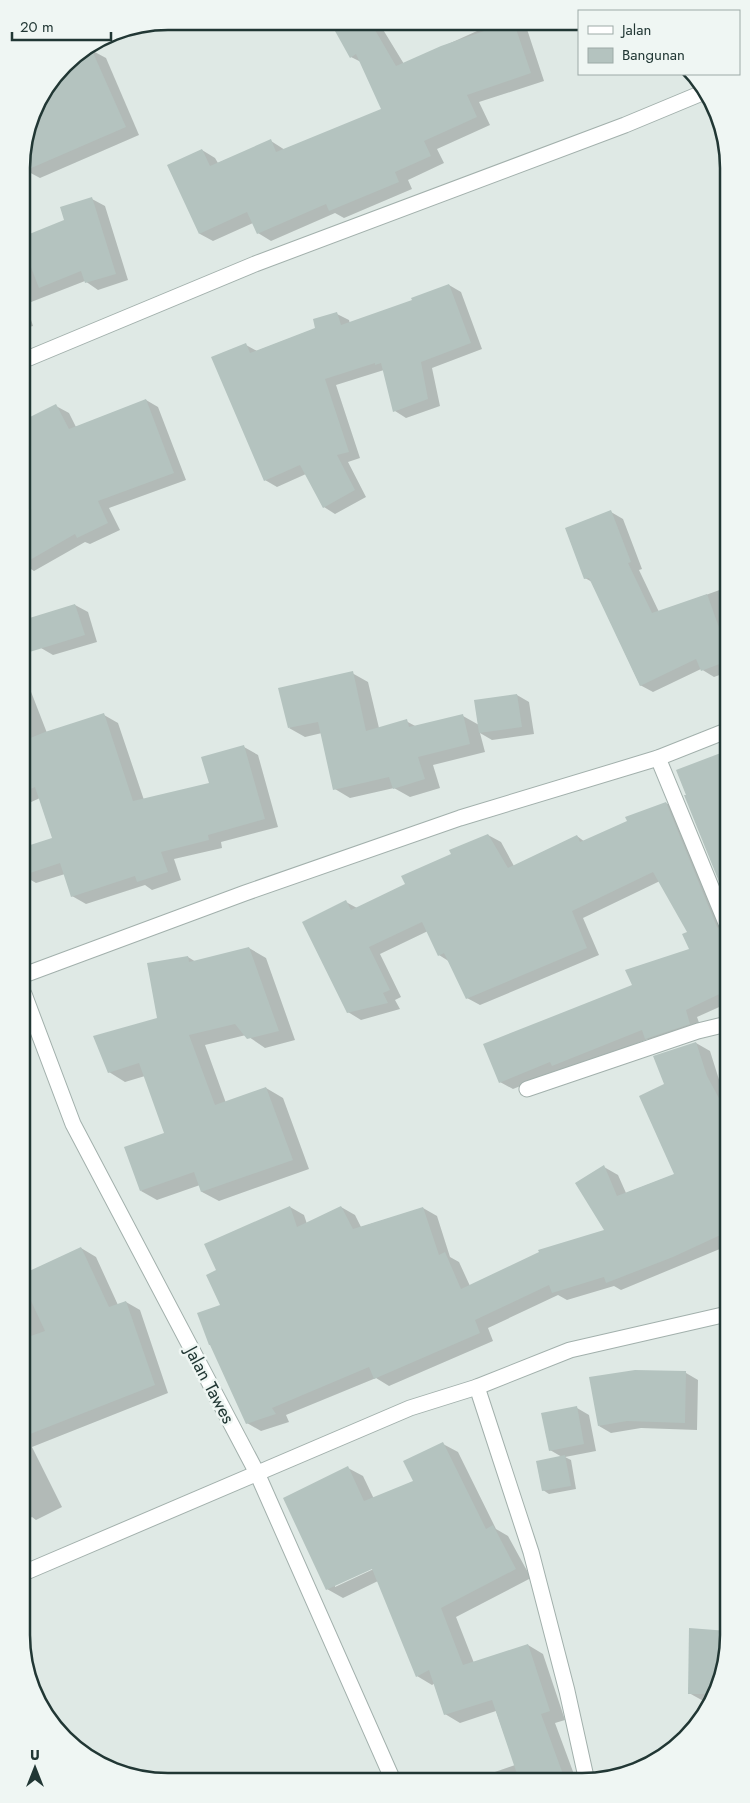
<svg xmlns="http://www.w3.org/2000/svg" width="750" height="1803" font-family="Jost,sans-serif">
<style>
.shadow{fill:#0003;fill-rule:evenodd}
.building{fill:#b4c3bf}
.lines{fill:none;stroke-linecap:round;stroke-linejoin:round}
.minor-casing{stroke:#a2b0ac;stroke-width:17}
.minor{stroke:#fff;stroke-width:15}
.labels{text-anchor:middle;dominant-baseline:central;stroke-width:5;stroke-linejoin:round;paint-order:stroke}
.street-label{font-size:18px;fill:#213734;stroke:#eff6f3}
.rim{fill:none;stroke:#213734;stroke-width:2.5}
</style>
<rect width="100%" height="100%" fill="#dfe9e5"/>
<!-- shadow -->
<g class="shadow">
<polygon points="334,22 379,23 404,64 477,31 474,23 525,23 544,81 479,102 490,125 437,149 444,163 408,180 412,189 344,218 335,213 271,241 258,233 253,223 213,241 200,234 202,150 215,158 218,163 271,141 285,150 383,109 361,62 351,57"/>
<polygon points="91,50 106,58 139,135 40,178 25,170 22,162 37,103 70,59"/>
<polygon points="92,199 105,206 128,280 98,290 85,281 26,304 33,326 22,329 22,238 66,221"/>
<polygon points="449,285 461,292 482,349 432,368 440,406 406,418 395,411 384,370 336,385 360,458 348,462 366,497 335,514 324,507 306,474 277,487 265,480 246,345 257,351 317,328 337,314 349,320 350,324 414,301"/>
<polygon points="146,400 158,407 186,480 109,508 120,530 90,544 85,542 34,571 23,564 22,439 56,406 69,413 76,427"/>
<polygon points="611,512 623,519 642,569 639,570 659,612 725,588 725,673 714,677 701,669 653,692 640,685 592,582 585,578"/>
<polygon points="75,605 88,612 97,642 53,655 41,648"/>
<polygon points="23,671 47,733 104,715 118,723 144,800 210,784 244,747 258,755 278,827 221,842 222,848 174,859 181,880 152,890 145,885 86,904 72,896 65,874 36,883 24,876 24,848 54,839 40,798 29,803 24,800"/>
<polygon points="352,673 368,682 379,728 406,721 417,727 463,716 479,725 517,695 529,702 534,734 492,740 480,733 485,752 433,765 440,788 410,797 394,788 350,798 335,789 322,733 305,737 289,728"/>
<polygon points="666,803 678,810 726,927 726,1004 697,1017 702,1031 659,1045 648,1039 565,1072 560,1070 513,1089 500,1082 633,985 691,949 689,932 660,881 583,918 599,955 480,1005 467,998 450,962 439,955 428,931 380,954 401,997 395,1000 400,1009 361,1020 348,1012 346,902 357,908 406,885 453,855 488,835 501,842 514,866 577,836 585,842"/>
<polygon points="249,948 266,958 295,1040 265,1048 246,1035 205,1045 226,1103 266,1088 283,1098 309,1169 219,1201 202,1192 200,1185 157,1200 141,1191 166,1134 145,1076 125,1082 109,1072 159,1018 188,957 196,962"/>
<polygon points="696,1043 710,1051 721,1086 727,1096 727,1246 621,1290 614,1286 567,1300 558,1295 488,1328 493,1341 389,1386 376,1378 286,1415 289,1422 261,1431 247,1423 221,1305 218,1271 290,1207 304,1215 307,1224 341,1207 355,1215 361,1227 423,1208 437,1216 450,1257 459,1262 470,1286 606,1230 604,1167 618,1175 626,1193 676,1174 666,1085"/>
<polygon points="81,1248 96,1257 118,1305 126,1302 140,1310 168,1393 32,1447 62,1507 36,1520 32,1517 26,1520 25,1274"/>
<polygon points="636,1371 686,1373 698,1380 697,1430 641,1428 611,1433 599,1426"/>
<polygon points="577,1408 589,1415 596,1451 565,1457 571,1460 576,1489 549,1494 543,1490 562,1457 550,1450"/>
<path d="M443,1444L458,1452L496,1529L508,1536L531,1578L456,1617L474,1663L528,1645L543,1654L565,1720L555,1723L575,1777H494L492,1773L515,1765L496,1711L460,1723L445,1714L435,1683L432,1685L417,1676L378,1581L343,1598L327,1589L348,1468L363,1476L374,1499L415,1481ZM377,1565L378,1567L335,1587V1584Z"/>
<polygon points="690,1630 728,1632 728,1644 718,1691 710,1703 707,1703 689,1693"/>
</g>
<!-- building -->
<g class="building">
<polygon points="330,22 371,23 396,66 441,46 507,23 514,23 531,73 467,95 477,117 424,141 431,156 395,172 399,182 329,211 326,204 257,234 247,212 199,234 167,165 202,149 210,166 271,139 276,152 381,109 356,54 350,58"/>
<polygon points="91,48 126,127 22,172 22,158 37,103 71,58"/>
<polygon points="92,197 116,274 85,283 81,271 39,288 22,244 22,237 64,220 60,207"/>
<polygon points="449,284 471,343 421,362 428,399 393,412 381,363 375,365 375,363 325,379 349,452 337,455 355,490 323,508 300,465 264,481 211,357 246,343 250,353 315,328 313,319 337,312 341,325 412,300 411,298"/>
<polygon points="146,399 174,473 98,501 108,523 77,538 75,534 23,564 22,421 56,404 69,429"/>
<polygon points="611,510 631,562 628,563 652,613 707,594 725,644 725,662 701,671 696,659 640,686 589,578 584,579 565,528"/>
<polygon points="75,604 85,635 23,654 23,620"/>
<polygon points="353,671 366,731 407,719 409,727 463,714 470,744 418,757 425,779 393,789 389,777 333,790 318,722 288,728 278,688"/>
<polygon points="517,694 522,727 479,733 474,700"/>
<polygon points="104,713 133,801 209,783 201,757 244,745 265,819 208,835 209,840 161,852 168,872 137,882 135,876 71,897 60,863 24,875 24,847 52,838 35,787 24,792 23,741 45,732"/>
<polygon points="726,751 726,899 684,795 686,795 676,770"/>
<polygon points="666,802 717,927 721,931 726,932 726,991 686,1010 690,1024 645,1039 642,1030 552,1066 550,1062 499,1083 483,1044 632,985 625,970 689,949 682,934 687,932 653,872 572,911 587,948 466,999 444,953 438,956 422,922 369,947 390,990 383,993 388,1003 347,1013 302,922 346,900 351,910 405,884 401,876 451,854 449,850 488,834 508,868 577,835 580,842 627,821 625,817"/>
<polygon points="249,947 279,1031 247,1039 235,1024 189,1035 215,1105 266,1087 293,1160 201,1192 194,1172 140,1191 124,1147 164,1133 139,1063 108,1073 93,1036 157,1018 147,963 188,956 189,962"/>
<polygon points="696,1042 707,1076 727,1113 727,1232 673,1257 606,1283 604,1277 552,1293 549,1285 475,1320 480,1333 374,1379 369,1367 272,1408 276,1414 246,1424 210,1345 209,1345 197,1313 220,1305 206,1275 216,1270 204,1244 290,1206 297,1227 341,1206 353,1229 423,1207 439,1255 445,1252 461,1289 539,1252 538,1250 604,1230 575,1183 604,1165 617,1196 674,1174 639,1096 664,1084 653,1056"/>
<polygon points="81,1247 109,1307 126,1301 155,1385 25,1436 25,1338 45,1331 25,1288 25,1273"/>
<polygon points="635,1370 686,1371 685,1423 627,1421 598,1426 589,1377"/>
<polygon points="577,1406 584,1444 549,1451 541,1413"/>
<polygon points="443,1442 486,1529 493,1525 516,1569 441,1608 463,1665 528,1644 550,1711 541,1714 564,1777 518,1777 492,1700 444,1715 429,1670 416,1677 372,1569 326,1590 283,1498 348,1466 364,1501 413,1481 403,1461"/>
<polygon points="565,1455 571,1486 542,1491 536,1461"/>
<polygon points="689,1628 728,1631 728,1644 716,1694 688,1694"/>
</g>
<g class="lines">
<!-- minor casing -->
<g class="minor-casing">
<g id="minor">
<polyline points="22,361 255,264 625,125 702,93"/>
<polyline points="658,758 726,923"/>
<polyline points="24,975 245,893 460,818 658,758 726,731"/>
<polyline points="24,994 73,1124 257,1473 392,1778"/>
<polyline points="527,1089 698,1031 727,1024"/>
<polyline points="477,1387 531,1552 567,1691 586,1777"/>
<polyline points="26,1572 410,1408 477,1387 570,1350 727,1314"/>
</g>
</g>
<!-- minor -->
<use href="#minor" class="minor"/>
</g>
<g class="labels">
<!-- street labels -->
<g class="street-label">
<text transform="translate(210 1385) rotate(62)">Jalan Tawes</text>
</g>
</g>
<!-- crop -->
<path d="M0 0H750V1803H0ZM168 30H582A138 138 0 0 1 720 168V1635A138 138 0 0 1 582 1773H168A138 138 0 0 1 30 1635V168A138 138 0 0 1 168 30Z" fill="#eff6f3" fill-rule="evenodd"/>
<path class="rim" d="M168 30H582A138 138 0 0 1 720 168V1635A138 138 0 0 1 582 1773H168A138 138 0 0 1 30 1635V168A138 138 0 0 1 168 30Z"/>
<!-- legend -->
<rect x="578" y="10" width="162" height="65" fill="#eff6f3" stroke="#9daaa7"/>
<rect x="588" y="26" width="25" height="8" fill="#ffffff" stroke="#9daaa7"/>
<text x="622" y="35" font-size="15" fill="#213734">Jalan</text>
<rect x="588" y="48" width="25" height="15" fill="#b4c3bf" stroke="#9daaa7"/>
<text x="622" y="60" font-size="15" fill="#213734">Bangunan</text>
<!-- north arrow -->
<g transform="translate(35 1768)" stroke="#eff6f3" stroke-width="4" paint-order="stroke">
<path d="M0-4L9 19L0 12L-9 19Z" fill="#213734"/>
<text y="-8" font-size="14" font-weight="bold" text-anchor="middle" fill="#213734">U</text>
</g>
<!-- scale -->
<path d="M12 32v8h99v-8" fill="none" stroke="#213734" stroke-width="2.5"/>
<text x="20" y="32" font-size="15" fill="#213734" stroke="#eff6f3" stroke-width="4" paint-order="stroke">20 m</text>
</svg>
